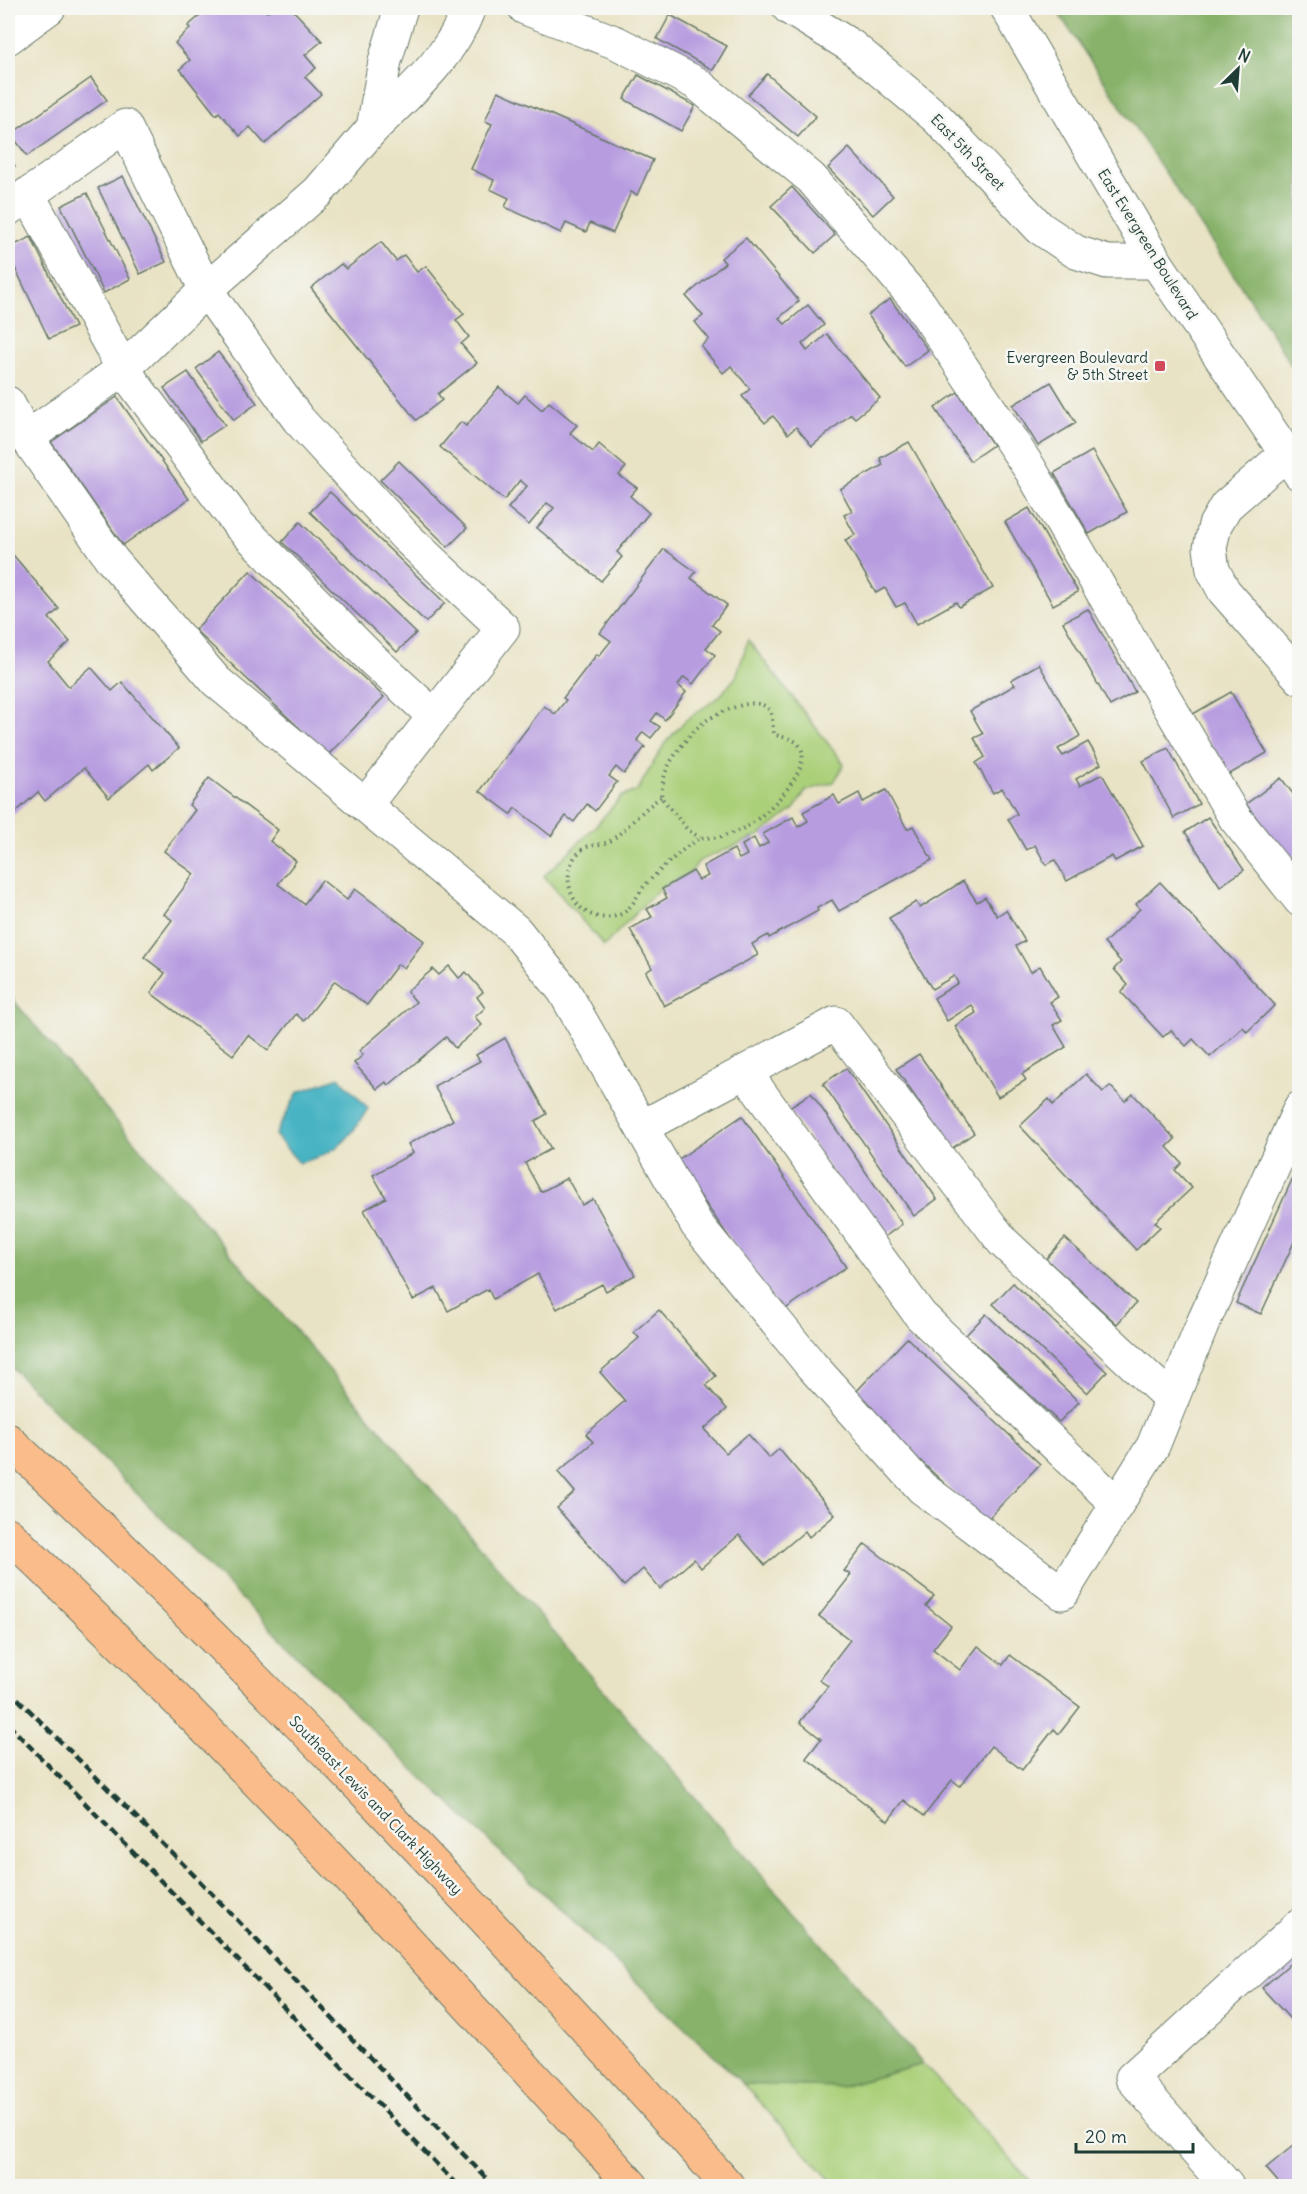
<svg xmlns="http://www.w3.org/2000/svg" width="1307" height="2194" font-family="Delius,sans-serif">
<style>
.green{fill:#abd07a;stroke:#658657;stroke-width:1.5}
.forest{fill:#88b26a;stroke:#54784f;stroke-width:1.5}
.water{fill:#46b3c3;stroke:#32787c;stroke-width:1.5}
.building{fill:#b79de0}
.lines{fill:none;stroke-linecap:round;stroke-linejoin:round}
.minor-casing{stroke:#667767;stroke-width:35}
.highway-casing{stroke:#667767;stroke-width:35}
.path{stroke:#667767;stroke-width:4;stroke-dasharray:1.5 4.5;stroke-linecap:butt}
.minor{stroke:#fff;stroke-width:33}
.highway{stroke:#fabc8b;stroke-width:33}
.rail{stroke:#1f3d34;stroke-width:4.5;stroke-dasharray:9 4.5;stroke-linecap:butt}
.poi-dot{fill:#d1495b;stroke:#f6f6f2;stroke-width:2}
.labels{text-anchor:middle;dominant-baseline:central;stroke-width:5;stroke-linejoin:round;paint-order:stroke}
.street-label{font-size:15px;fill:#1f3d34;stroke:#f6f6f2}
.poi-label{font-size:15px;fill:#1f3d34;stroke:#f6f6f2;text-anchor:end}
</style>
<rect width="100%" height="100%" fill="#f6f6f2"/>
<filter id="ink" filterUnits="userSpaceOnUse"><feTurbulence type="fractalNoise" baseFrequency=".0167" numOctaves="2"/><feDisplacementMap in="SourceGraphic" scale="12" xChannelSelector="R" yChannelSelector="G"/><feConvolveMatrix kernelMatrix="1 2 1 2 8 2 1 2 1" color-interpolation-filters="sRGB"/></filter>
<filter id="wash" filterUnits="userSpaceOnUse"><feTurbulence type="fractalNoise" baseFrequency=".008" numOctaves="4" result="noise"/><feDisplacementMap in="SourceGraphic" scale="24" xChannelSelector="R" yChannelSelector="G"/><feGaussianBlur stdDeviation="1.35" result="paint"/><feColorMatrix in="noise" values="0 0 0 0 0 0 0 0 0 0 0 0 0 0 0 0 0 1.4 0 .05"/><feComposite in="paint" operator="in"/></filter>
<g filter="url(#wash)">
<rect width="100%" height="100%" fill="#e9e3c5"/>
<!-- green -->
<g class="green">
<polygon points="748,640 844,764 834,782 806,791 794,809 760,835 699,861 691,872 660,888 604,946 544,876 594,828 621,797 637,791 665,743 686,720 719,697 736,677"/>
<polygon points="923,2064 1035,2186 836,2186 743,2084 841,2087"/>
</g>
<!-- forest -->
<g class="forest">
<polygon points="1055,8 1299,8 1299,378 1259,313"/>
<polygon points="8,994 923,2064 841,2087 743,2084 358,1716 8,1364"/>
</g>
<!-- water -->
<path class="water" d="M339,1077L368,1108C348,1142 337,1153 299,1163L275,1135L298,1092Z"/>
<g id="blocks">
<!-- building -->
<g class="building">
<polygon points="209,8 243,8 246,10 249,8 263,8 267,12 273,8 291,8 322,41 305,55 316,68 305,77 321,94 265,144 250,127 240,136 219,112 216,115 180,69 190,60 175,43 190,28 188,26"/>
<polygon points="670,15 727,46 713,70 657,39"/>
<polygon points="767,74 816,116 798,137 748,95"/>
<polygon points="638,75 695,106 681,131 624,99"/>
<polygon points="91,78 107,100 27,156 11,134"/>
<polygon points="498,91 653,160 637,195 631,192 613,233 590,223 586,232 566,223 561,233 505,207 509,198 490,189 494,180 471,169 492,124 485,121"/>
<polygon points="849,148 893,196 873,215 828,168"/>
<polygon points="8,155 15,166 8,171"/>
<polygon points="123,176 166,262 140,274 98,188"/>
<polygon points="792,187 835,235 815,253 771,206"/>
<polygon points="87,193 130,279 104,293 61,206"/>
<polygon points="31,237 75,327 49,339 8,253 8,248"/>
<polygon points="746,238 799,301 779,318 785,324 808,305 824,325 802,344 807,351 827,334 880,398 855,418 851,414 812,446 796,427 788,434 773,416 765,423 742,396 750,389 731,366 723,373 701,346 709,339 695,322 703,316 686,296 725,263 721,258"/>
<polygon points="381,242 396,261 404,255 417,272 426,266 464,314 456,320 469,337 461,344 477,363 438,394 442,400 416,420 311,288 341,264 346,269"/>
<polygon points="890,299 928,350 905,367 868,315"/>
<polygon points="218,352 257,403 234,420 196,369"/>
<polygon points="188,372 225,425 201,441 164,388"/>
<polygon points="1051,382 1076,423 1038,446 1013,405"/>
<polygon points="499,387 518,403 525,395 542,410 549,402 577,425 570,433 593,452 599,444 626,467 619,475 637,488 630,496 649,513 617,552 622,557 601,581 537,528 554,508 547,503 529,525 508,508 527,486 520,480 504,500 440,447 461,422 466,426"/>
<polygon points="958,392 993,445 970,461 935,408"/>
<polygon points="117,397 189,499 123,545 51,442"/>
<polygon points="909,442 993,588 959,607 956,602 917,624 905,603 896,607 885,588 876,593 845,540 855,535 844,515 852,511 840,489 883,465 880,458"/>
<polygon points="1092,451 1127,512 1089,534 1054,473"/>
<polygon points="399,461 467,528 448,547 380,480"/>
<polygon points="330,492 445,603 426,622 310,512"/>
<polygon points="1029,508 1078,592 1053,605 1005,522"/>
<polygon points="300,522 416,633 397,652 282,542"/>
<polygon points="8,549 59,609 49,618 70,642 48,661 69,687 91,667 112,691 122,682 179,748 153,770 149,764 109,798 84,768 45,801 38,792 8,819"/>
<polygon points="664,549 696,572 691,578 727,605 712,625 720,631 706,648 715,655 693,684 684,677 678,685 686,692 665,720 657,713 651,721 660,727 651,738 643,732 637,740 645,747 624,774 616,767 609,776 617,782 595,811 587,804 574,822 566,816 551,836 515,808 511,814 480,791 544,706 555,714 566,700 563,698 597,654 599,656 611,641 600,633"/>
<polygon points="250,571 384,697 328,755 195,630"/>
<polygon points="1088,609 1135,692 1110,706 1063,622"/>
<polygon points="1039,664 1080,736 1058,749 1063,756 1088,742 1101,764 1076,779 1080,786 1102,774 1143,846 1115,861 1112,856 1067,881 1055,860 1046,865 1035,845 1026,850 1008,819 1017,814 1002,788 993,793 976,763 985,757 974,738 983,734 970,711 1015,685 1011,680"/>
<polygon points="1231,692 1267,753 1228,775 1193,714"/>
<polygon points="1168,748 1199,804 1174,818 1143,761"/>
<polygon points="209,778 278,830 270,841 296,861 278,884 304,904 322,880 347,900 355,889 424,941 404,968 398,964 367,1005 335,981 304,1021 296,1014 268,1050 248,1035 233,1055 151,993 165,973 144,957 172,920 164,914 194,874 164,851 195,810 189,805"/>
<polygon points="1281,778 1300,803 1300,852 1288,860 1246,804"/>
<polygon points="886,790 907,829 913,826 932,860 839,911 832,900 817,908 818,911 769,938 768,935 752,944 758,955 664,1006 646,972 652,968 630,929 652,917 647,909 667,898 662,889 693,871 699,880 708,876 703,866 734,849 739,859 747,855 742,845 754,838 759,848 768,843 763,834 793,817 798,827 808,821 803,812 834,795 839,804 859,793 863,802"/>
<polygon points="1208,817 1244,870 1220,886 1185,832"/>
<polygon points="963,881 977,902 985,897 997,916 1006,910 1025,941 1016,946 1031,972 1040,966 1058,997 1050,1002 1062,1020 1053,1025 1066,1047 1022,1074 1026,1080 998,1097 955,1026 976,1013 972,1005 947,1021 934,998 958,983 954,976 932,989 889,918 916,902 920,908"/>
<polygon points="1160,882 1275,1005 1247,1032 1243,1027 1210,1057 1193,1039 1186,1046 1171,1030 1163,1037 1121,992 1128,985 1114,969 1121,962 1104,943 1140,909 1136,904"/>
<polygon points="449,966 459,978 466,972 483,992 477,997 485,1008 475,1017 482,1025 455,1048 446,1037 389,1085 386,1082 377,1089 354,1063 363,1055 359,1051 416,1002 407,991 433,969 439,975"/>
<polygon points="505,1038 547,1114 535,1121 551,1149 525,1163 541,1192 567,1178 582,1205 593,1199 635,1275 606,1291 602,1284 557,1309 538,1274 493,1299 488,1289 448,1311 436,1288 413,1300 364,1210 386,1198 373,1175 413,1153 408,1144 453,1120 434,1086 480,1061 476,1055"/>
<polygon points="919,1054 974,1133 951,1149 896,1069"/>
<polygon points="846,1068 937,1199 914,1216 823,1084"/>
<polygon points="1086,1074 1103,1092 1110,1086 1125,1101 1133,1094 1175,1139 1167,1147 1182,1163 1175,1170 1192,1188 1155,1222 1160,1227 1136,1250 1020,1126 1049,1099 1053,1105"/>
<polygon points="811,1093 902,1224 879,1241 788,1108"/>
<polygon points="742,1116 846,1267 781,1312 676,1161"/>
<polygon points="1300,1162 1300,1229 1261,1314 1236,1303"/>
<polygon points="1065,1238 1136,1303 1117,1324 1046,1259"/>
<polygon points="1013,1283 1107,1372 1087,1393 993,1304"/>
<polygon points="659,1310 716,1376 706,1385 727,1409 704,1429 726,1453 748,1434 769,1458 779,1449 835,1515 809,1537 805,1531 765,1565 739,1535 701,1568 694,1559 660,1589 643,1569 624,1586 557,1508 575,1492 558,1472 593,1442 586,1434 625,1401 600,1372 639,1338 634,1332"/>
<polygon points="986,1314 1079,1402 1059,1422 966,1335"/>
<polygon points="907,1338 1040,1464 985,1522 852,1396"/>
<polygon points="865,1544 934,1596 926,1606 951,1626 933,1649 960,1670 978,1646 1003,1665 1010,1655 1080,1707 1059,1734 1054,1729 1022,1770 991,1746 960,1786 952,1780 924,1816 904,1800 888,1821 806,1758 821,1739 800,1722 828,1686 819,1680 850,1640 819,1616 851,1575 844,1571"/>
<polygon points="1300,1955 1300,2030 1262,1988"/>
<polygon points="1300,2140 1300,2186 1275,2186 1279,2183 1266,2168"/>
</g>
</g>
</g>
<g filter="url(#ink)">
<use href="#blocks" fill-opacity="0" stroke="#667767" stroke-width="1.5"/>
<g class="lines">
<!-- minor casing -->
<g class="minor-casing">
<g id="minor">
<path d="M401,8L385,61L373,128C410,92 451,57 469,8"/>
<polyline points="525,8 617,43 696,83 811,178 920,304 1030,469 1235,818 1300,900"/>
<polyline points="789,8 851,46 937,118 1040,228 1076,252 1107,262 1156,262"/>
<polyline points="1007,8 1156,262 1300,474"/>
<polyline points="8,38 49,8"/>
<polyline points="28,194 123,369 239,525 373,660 434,716"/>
<polyline points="8,209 125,126 206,290 298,419 406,537 503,628 366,804"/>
<polyline points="8,403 27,438 112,560 216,681 516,931 564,991 697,1225 812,1366 922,1488 1062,1593 1153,1446 1203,1323 1300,1108"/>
<polyline points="27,438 123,369 206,290 318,192 373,128"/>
<polyline points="1286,454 1226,506 1215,525 1210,548 1213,570 1224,591 1300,678"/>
<polyline points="745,1072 920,1315 1117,1504"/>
<polyline points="642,1127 836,1023 1003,1242 1172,1400"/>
<polyline points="1227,2186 1132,2078 1300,1925"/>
</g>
</g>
<!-- highway casing -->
<g class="highway-casing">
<g id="highway">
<path d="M8,1440C261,1675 498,1928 728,2186"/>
<path d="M8,1534C226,1742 431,1962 632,2186"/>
</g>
</g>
<!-- path -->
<path class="path" d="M661,797C643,809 630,826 613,839C605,846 592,843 583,849C564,862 565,890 579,906C588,916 603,920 616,916C632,912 636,895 646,884C659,871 683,848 698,839C704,836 714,839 721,837C728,835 735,832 742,829C761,821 817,768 799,745C794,738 782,738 774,734C772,727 773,717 770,711C759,693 720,712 707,720C694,729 682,744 673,758C665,770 662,783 661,797L687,829L700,838"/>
<!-- minor -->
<use href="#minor" class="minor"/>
<!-- highway -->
<use href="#highway" class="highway"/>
<!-- rail -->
<g class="rail">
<polyline points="8,1689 185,1866 494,2186"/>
<polyline points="8,1724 458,2186"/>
</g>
</g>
</g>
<!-- markers -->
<rect class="poi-dot" x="1154" y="360" width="12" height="12" rx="3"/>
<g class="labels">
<!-- street labels -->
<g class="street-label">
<text transform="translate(968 152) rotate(46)">East 5th Street</text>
<text transform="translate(1148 244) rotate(58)">East Evergreen Boulevard</text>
<text transform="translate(376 1805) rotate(46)">Southeast Lewis and Clark Highway</text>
</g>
<!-- poi labels -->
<g class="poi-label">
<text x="1148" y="357">Evergreen Boulevard<tspan x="1148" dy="17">&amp; 5th Street</tspan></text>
</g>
</g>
<!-- margin -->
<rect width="1307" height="2194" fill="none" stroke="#f6f6f2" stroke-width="30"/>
<!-- north arrow -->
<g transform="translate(1238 69) rotate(25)" stroke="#f6f6f2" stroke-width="4.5" paint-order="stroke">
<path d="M0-4.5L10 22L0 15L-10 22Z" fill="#1f3d34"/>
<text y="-9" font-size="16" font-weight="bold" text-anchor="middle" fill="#1f3d34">N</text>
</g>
<!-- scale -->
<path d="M1076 2143v9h117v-9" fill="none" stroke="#1f3d34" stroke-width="3"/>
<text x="1085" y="2143" font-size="18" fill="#1f3d34" stroke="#f6f6f2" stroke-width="4.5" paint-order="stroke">20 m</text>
</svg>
